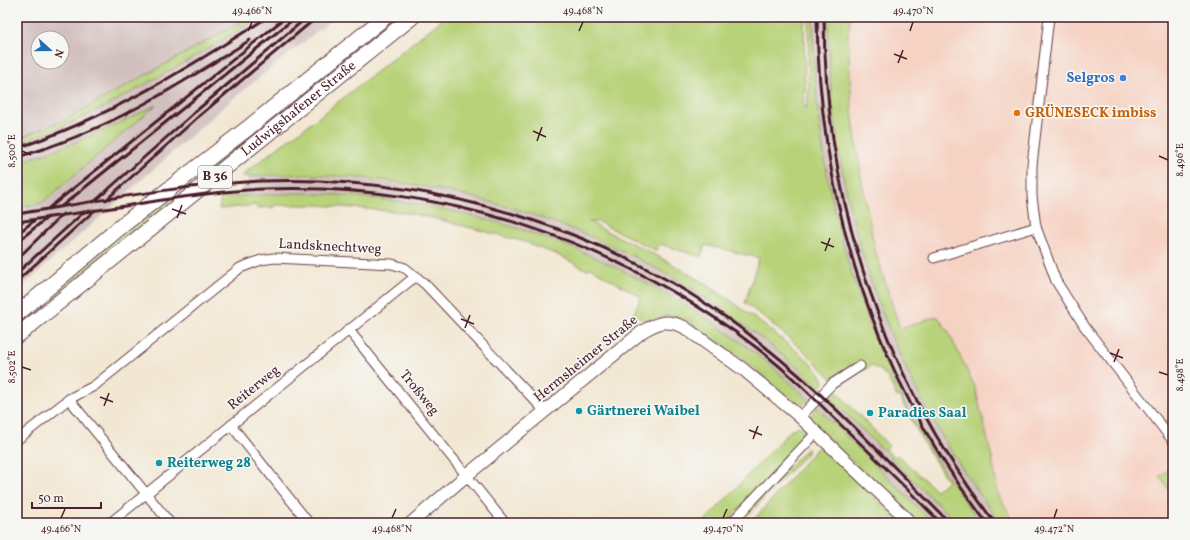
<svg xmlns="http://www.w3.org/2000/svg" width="1190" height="540" font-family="Vollkorn,serif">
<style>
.built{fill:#f6d2c3}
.industrial{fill:#d1bfbd;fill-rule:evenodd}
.green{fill:#b7d278;stroke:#807852}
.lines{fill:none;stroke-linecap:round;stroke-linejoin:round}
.minor-casing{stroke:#633d44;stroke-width:11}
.tertiary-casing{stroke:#633d44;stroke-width:14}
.primary-casing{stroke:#633d44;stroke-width:17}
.minor{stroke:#fff;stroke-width:9}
.tertiary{stroke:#fff;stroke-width:12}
.primary{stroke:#fff;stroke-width:15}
.rail{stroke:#4a1f2b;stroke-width:3}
.ticks{fill:none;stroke:#4a1f2b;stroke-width:1.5}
.shop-dot{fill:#3f7fe0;stroke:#f6f6f2;stroke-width:1.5}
.food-dot{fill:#e8710a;stroke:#f6f6f2;stroke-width:1.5}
.culture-dot{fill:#0f9aa8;stroke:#f6f6f2;stroke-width:1.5}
.labels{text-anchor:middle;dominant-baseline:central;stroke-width:3.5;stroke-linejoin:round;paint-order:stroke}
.shield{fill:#f6f6f2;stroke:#7e6067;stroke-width:1}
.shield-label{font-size:13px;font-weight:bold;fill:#4a1f2b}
.shop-label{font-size:14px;font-weight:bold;fill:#366cbe;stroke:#f6f6f2;text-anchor:end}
.street-label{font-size:14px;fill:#4a1f2b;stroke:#f6f6f2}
.food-label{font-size:14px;font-weight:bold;fill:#c56008;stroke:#f6f6f2;text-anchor:start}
.culture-label{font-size:14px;font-weight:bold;fill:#0d838f;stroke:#f6f6f2;text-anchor:start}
.neatline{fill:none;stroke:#4a1f2b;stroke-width:1.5}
.ticks-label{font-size:10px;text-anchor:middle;fill:#4a1f2b}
</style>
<rect width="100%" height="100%" fill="#f6f6f2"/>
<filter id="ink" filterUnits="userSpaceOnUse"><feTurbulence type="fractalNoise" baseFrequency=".025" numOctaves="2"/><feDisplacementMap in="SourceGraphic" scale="8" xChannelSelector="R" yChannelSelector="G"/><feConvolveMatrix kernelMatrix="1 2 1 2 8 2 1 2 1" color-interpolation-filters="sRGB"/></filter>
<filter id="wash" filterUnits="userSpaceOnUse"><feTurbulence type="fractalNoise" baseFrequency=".012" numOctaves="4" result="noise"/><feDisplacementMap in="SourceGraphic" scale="16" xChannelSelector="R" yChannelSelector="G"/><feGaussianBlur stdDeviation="0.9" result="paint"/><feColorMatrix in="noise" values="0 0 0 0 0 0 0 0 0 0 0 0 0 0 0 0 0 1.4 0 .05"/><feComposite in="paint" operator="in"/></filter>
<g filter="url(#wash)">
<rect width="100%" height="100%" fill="#f2e7d3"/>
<!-- built -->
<polygon class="built" points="850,17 1173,17 1173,523 1015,523 998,494 992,458 975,387 937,316 900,329 875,250 861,177 852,112 848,37"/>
<!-- industrial -->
<g class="industrial">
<path d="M17,17H335L230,101L17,291ZM38,38H62V62H38Z"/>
<polygon points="813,17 828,17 831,83 834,120 846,194 892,339 926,408 945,441 965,473 1001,523 981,523 952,482 931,449 894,380 878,345 864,309 851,272 840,235 831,197 824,160 815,85"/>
<polygon points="261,176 324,177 360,179 433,189 470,197 505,206 575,230 642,261 675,279 706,298 766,341 828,396 957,523 934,523 809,400 755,353 697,312 635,276 589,254 545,237 521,230 506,224 447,209 383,199 339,195 300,193 240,195 240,191 248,182 248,177"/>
</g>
<!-- green -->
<g class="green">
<polygon points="250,17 260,17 217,44 107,106 52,131 17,144 17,139 68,118"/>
<polygon points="394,17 404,17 17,329 17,321 85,265"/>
<path d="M445,17H804L805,89L803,102L806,109L809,88L808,17H813C813,198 869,379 981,523H957L828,396L834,389L889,446L886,449L894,457L897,455L936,490L948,482L922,440L899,396L897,397C892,387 887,370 875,368L873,365L864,370L858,361L831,378L805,352L760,314L745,303L759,258L705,245L701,257L660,244L658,249L655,250L598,222H589C611,234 635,244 657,256C706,281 751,314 794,349C802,356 823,372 824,382L820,388C775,347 728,310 675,279C549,205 388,165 241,177L248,170L323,114Z"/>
<path d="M828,17H850L848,37L852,112L861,177L875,250L900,329L937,316L948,331L975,387L992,458L998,494L1015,523H1001C887,375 829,204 828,17Z"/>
<path d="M156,105L42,203L17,207V163C65,148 111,128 156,105Z"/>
<path d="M300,193C470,198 618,249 754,352C773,367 791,383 809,400L802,405L794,403L749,364L688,321L679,317L667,316L647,321L633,315L641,297L591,268L587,270L556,254L531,245L529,243L433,218L402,212L319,205H275L274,207L257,208V205L219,209L221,197Z"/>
<polygon points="817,407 934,523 918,523 819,430 811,420 810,416"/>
<polygon points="798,426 804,431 803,441 726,523 703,523 790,431"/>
<polygon points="820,445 902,523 751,523"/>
<polygon points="807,448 809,451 740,523 736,523"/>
<polygon points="1173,466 1173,494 1159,477"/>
</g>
</g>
<g filter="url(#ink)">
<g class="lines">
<!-- minor casing -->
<g class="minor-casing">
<g id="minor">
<polyline points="1049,17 1032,165 1032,196 1036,227 1056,281 1085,327 1173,441"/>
<polyline points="934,258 1036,227"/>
<polyline points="348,329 505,523"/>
<polyline points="69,399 170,523"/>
<polyline points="800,417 832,384 860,366"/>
<polyline points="231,425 309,523"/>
<polyline points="17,440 69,399 94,386 240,268 261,260 274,258 392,264 405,268 425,284 541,407 543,413"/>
<polyline points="110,523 416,276"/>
<polyline points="731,523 816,433"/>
</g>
</g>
<!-- tertiary casing -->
<g class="tertiary-casing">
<path id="tertiary" d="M411,523L467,475L643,331C659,322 667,319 684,327L744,370L800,417L911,523"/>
</g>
<!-- primary casing -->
<g class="primary-casing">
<g id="primary">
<polyline points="17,314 124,224 248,128 385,17"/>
<path id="s1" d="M17,336L412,17"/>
</g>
</g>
<!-- minor -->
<use href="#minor" class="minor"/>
<!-- tertiary -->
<use href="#tertiary" class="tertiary"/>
<!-- primary -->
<use href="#primary" class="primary"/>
<!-- rail -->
<g class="rail">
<path d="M817,17C819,201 874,377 987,523"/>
<path d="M824,17C825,202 882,376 995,523"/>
<path d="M17,148C107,119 189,67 268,17"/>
<path d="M17,157C102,134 176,87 250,40"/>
<polyline points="106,200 198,117 317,17"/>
<polyline points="94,202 195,112 307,17"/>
<polyline points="62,206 296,17"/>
<polyline points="49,208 286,17"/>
<path d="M17,214C98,201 179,185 261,181C441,174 624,233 764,346C831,399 889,463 950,523"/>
<path d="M17,222C53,217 89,211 125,206C171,198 217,191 264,189C442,182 616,240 757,348C787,371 814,398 841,425C875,457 908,490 941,523"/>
<polyline points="17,234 35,220"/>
<polyline points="17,242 48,217"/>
<polyline points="17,259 63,214"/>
<polyline points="17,273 84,212"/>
<polyline points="17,281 95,210"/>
</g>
</g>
</g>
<!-- ticks -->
<path class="ticks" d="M248,31L252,22M579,31L583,22M910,31L913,22M894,54L907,59M898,63L903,50M533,131L546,137M537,141L542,127M22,151L31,155M1159,156L1168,160M172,209L186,214M177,218L182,205M821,242L834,247M825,251L830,238M461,319L474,324M465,328L470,315M1110,353L1123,358M1114,362L1119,349M22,367L31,370M1159,372L1168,375M100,397L113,402M104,406L109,393M749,430L762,435M753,439L758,426M61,518L65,509M392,518L396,509M723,518L727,509M1054,518L1057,509"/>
<!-- markers -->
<circle class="shop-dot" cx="1123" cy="78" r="4"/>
<circle class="food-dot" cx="1017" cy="113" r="4"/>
<g class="culture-dot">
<circle cx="579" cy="411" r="4"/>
<circle cx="870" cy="413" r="4"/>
<circle cx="159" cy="463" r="4"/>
</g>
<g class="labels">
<!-- shield labels -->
<rect class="shield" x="198" y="166" width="34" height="22" rx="3"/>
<g class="shield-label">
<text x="215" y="177">B 36</text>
</g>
<!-- shop labels -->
<g class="shop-label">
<text x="1115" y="78">Selgros</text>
</g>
<!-- street labels -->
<g class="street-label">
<text stroke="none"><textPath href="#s1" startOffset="362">Ludwigshafener Straße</textPath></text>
<text transform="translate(330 247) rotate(3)">Landsknechtweg</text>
<text transform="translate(586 359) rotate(-39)">Hermsheimer Straße</text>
<text transform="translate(254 388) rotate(-39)">Reiterweg</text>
<text transform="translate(419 393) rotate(51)">Troßweg</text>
</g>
<!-- food labels -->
<g class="food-label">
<text x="1025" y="113">GRÜNESECK imbiss</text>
</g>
<!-- culture labels -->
<g class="culture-label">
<text x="587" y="411">Gärtnerei Waibel</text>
<text x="878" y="413">Paradies Saal</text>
<text x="167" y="463">Reiterweg 28</text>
</g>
</g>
<!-- margin -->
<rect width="1190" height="540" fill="none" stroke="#f6f6f2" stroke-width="44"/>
<!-- north arrow -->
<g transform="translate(50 50) rotate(111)"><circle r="19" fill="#f6f6f2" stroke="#b1a0a2"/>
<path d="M0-3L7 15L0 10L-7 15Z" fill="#1f6fb2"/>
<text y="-6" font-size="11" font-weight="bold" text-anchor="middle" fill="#4a1f2b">N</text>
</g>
<!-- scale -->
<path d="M32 502v6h69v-6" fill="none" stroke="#4a1f2b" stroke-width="2"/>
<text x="38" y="502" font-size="12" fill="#4a1f2b" stroke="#f6f6f2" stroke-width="3" paint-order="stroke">50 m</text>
<rect x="22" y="22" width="1146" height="496" class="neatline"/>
<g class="ticks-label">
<text x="252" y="14">49.466°N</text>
<text x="583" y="14">49.468°N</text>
<text x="913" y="14">49.470°N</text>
<text transform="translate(11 151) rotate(-90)" y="4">8.500°E</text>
<text transform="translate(1179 160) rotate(-90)" y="4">8.496°E</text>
<text transform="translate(11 367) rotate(-90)" y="4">8.502°E</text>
<text transform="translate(1179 375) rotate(-90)" y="4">8.498°E</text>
<text x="61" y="532">49.466°N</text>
<text x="392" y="532">49.468°N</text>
<text x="723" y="532">49.470°N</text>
<text x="1054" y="532">49.472°N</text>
</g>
</svg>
